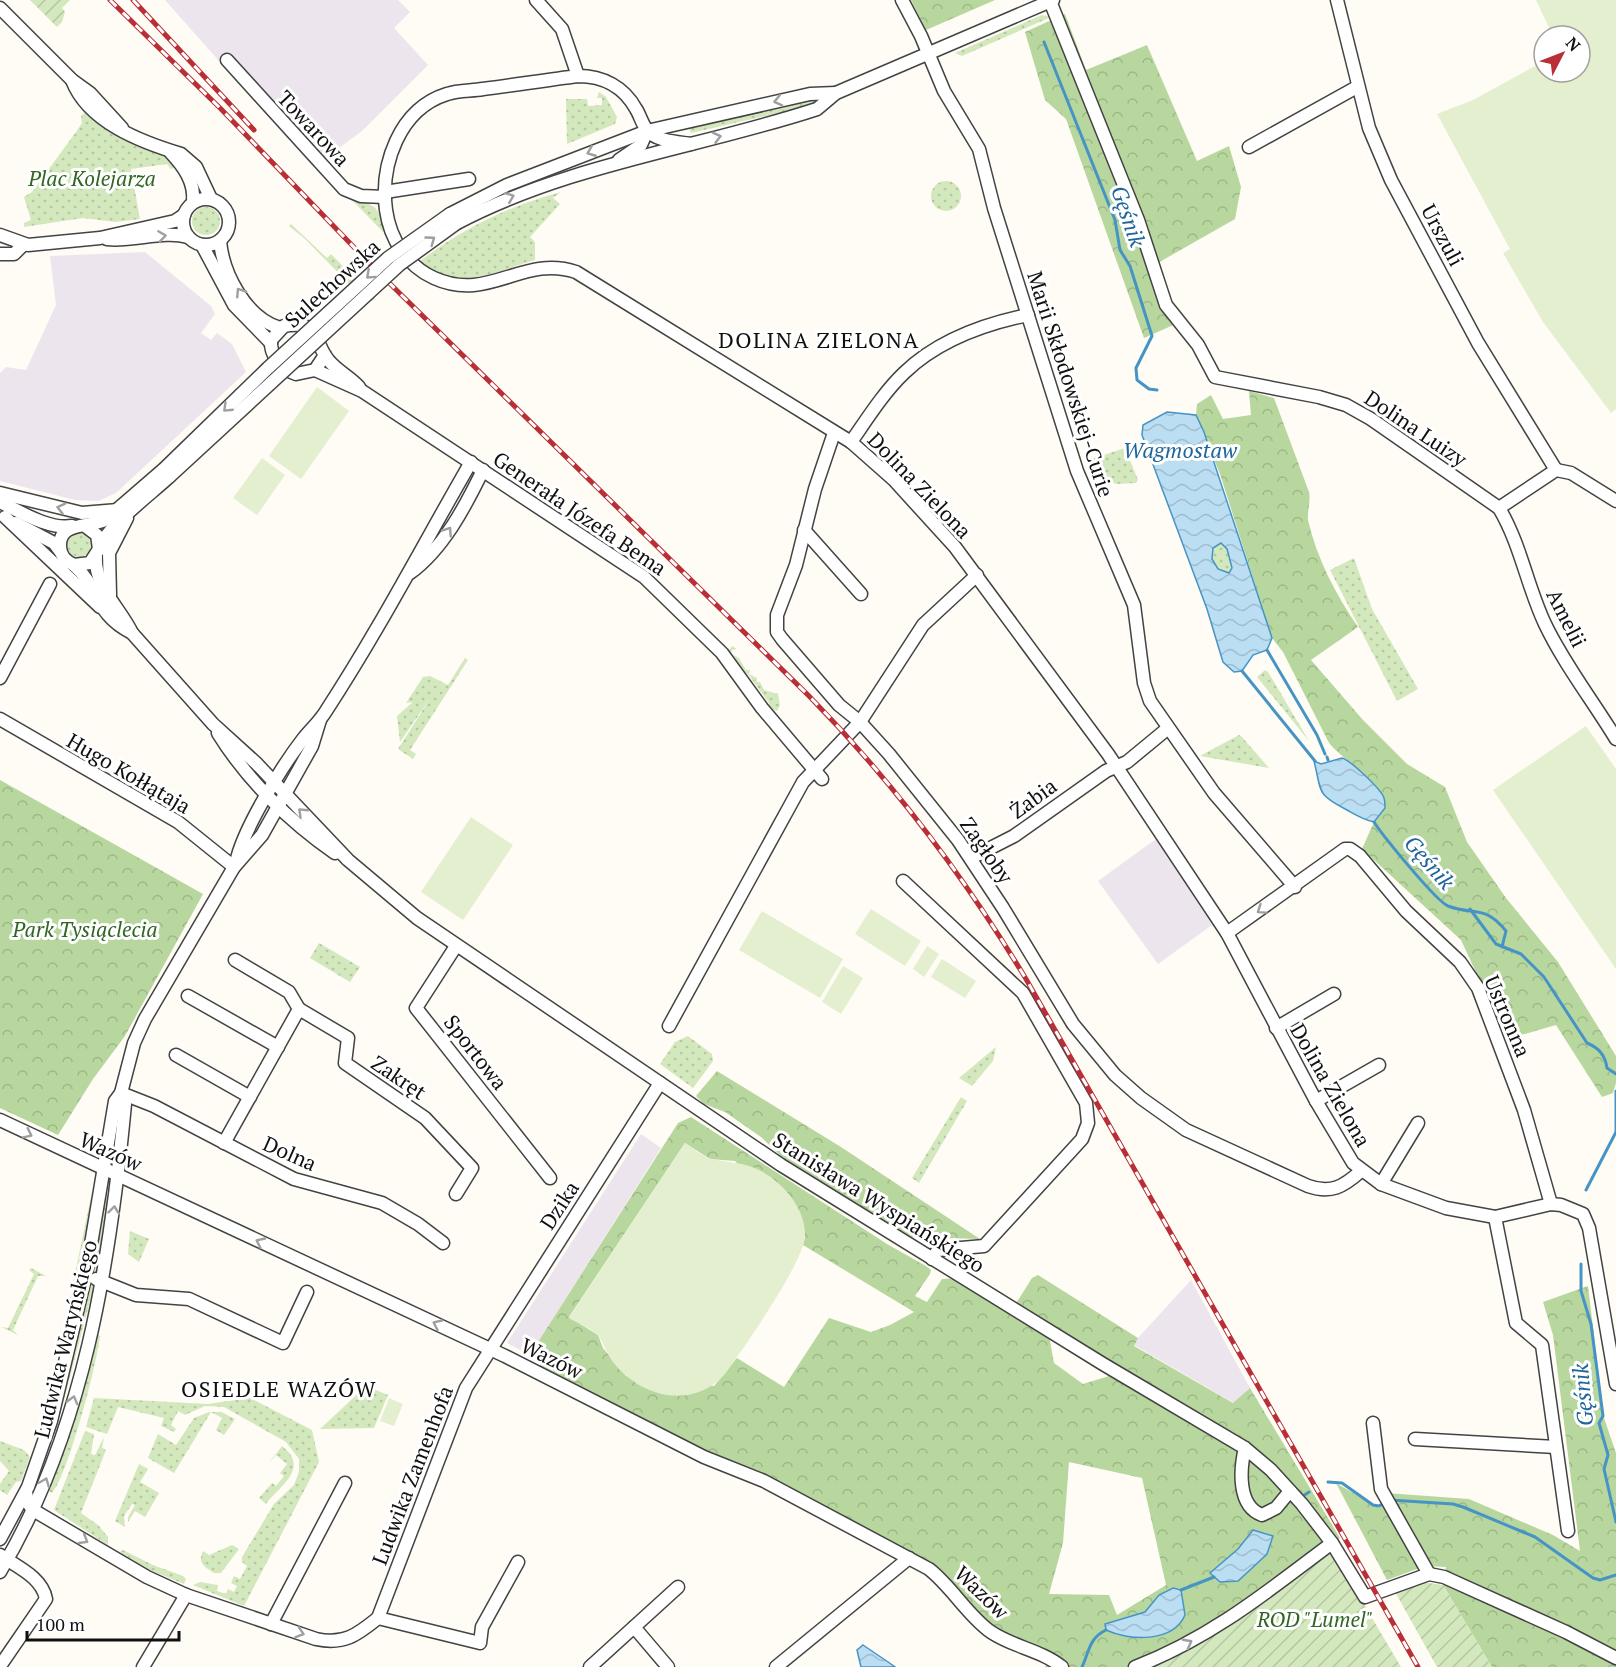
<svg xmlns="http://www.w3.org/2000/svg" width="1616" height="1667" font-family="'PT Serif',serif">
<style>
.industrial{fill:#ede5ee}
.grass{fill:url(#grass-dots)}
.forest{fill:url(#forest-crowns);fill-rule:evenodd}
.garden{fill:url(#garden-furrows)}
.pitch{fill:#e4efcf}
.water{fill:url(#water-waves);stroke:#4694c6;stroke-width:1.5;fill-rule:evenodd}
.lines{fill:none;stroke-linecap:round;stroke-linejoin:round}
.stream{stroke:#4694c6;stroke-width:3}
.minor-casing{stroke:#434343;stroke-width:15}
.minor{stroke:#fff;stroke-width:12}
.rail-casing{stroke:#b82f37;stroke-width:5}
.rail{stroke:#fff;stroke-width:3;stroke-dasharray:9;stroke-linecap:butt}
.minor-bridge-casing{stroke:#434343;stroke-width:15;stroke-linecap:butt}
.minor-bridge{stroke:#fff;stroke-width:12}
.oneway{stroke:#9f9f9f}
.labels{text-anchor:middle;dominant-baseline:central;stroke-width:6;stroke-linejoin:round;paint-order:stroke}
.street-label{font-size:21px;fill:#101010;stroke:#fff}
.park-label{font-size:21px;font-style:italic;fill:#316523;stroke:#fff}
.water-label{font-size:22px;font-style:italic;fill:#1f669b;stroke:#fff}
.neighbourhood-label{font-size:22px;letter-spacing:1.5px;fill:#101010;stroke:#fff}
</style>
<defs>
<pattern id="grass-dots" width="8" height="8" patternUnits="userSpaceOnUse" patternTransform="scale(1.5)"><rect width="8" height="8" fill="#d4e8be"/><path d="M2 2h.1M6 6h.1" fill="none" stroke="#b5c6a2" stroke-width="1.8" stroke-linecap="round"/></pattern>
<pattern id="forest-crowns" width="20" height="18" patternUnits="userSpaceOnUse" patternTransform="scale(1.5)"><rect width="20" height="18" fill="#b8d79e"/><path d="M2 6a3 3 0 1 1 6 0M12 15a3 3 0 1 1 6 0" fill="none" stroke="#9db887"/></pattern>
<pattern id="garden-furrows" width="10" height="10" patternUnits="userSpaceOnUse" patternTransform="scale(1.5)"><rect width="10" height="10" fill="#d4e8be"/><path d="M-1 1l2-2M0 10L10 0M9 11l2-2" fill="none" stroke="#b5c6a2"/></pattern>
<pattern id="water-waves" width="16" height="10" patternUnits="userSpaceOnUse" patternTransform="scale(1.5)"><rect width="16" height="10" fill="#bbdef3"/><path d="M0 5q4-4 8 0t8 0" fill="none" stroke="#a0bdcf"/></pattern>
</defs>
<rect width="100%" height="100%" fill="#fefcf4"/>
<!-- industrial -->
<g class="industrial">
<polygon points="165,0 398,0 410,12 394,28 428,65 362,131 313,167"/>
<polygon points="145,252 211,306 215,314 201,333 211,340 217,333 232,344 246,372 116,493 98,501 75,500 0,481 0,373 6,367 26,370 56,305 50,256"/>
<polygon points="1156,839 1212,925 1158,964 1098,881"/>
<polygon points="641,1134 661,1148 530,1355 507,1343"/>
<polygon points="1191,1280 1250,1388 1234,1403 1134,1345 1138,1338"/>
</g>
<!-- grass -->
<g class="grass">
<polygon points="1042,15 1051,17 962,56 955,53"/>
<polygon points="599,92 606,97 617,117 615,124 567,144 566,99 587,99 588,106 602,105 602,98 597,98"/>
<polygon points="824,96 819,102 800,108 691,133 688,126"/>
<polygon points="87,110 140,145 167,156 178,166 171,169 167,164 131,169 140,219 115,222 83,218 24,227 24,223 31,220 24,197 32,192 76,132 82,123 81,116"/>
<circle cx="946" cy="196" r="15"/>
<path d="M561,192L553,198L560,204L530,237L535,242V260C495,272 456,293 420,261C464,228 508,206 561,192Z"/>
<path d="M350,198C374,205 377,204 385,229L383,232Z"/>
<circle cx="206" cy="221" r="14"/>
<polygon points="291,224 327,258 331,254 375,299 368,303 304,238 289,226"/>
<polygon points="1125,448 1138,480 1136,483 1116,484 1092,471 1088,460"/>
<circle cx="79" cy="545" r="12"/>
<polygon points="1221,543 1227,549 1232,568 1229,573 1218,569 1212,559 1213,548"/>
<polygon points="1354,558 1372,609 1418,689 1397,701 1330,570"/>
<polygon points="732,646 737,649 732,650 731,654 739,658 746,670 750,670 749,674 757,678 757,682 760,682 764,690 778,694 780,705 777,711 768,708 769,703 748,674 743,672 729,650"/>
<polygon points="465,658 468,660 410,750 416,754 413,759 398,749 431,697 400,742 397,716 413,702 406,703 423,677 430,676 448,685"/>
<polygon points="1265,670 1268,672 1309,741 1257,677"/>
<polygon points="1239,735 1241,736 1269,768 1200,756"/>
<polygon points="319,943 360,967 350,982 310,958"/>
<polygon points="688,1036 712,1054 713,1061 693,1088 660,1064 675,1042"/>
<polygon points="996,1047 993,1061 972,1086 959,1078"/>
<polygon points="961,1097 967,1101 919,1183 912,1178"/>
<polygon points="92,1192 82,1270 68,1316 67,1312"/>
<polygon points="104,1197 108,1198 95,1282 52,1445 93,1271"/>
<polygon points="130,1231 149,1239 139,1262 128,1254"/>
<polygon points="31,1268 46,1276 38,1276 13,1330 18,1335 1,1327 8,1328 34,1274 29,1270"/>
<path d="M97,1335L100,1336C97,1364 68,1475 52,1493L49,1491L75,1420Z"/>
<polygon points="366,1386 388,1395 374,1428 320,1429"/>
<polygon points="94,1398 208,1404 250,1398 312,1430 319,1462 244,1606 193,1585 200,1582 218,1585 217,1591 226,1594 228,1589 234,1592 237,1586 231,1583 234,1576 240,1579 247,1566 242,1562 242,1557 274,1504 294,1485 299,1472 299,1459 286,1442 224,1407 205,1406 185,1415 178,1411 171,1425 176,1429 174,1432 161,1426 164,1418 118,1407 107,1434 86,1427"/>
<polygon points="209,1412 221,1412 235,1419 224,1435 216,1430 222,1418 211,1412 174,1473 148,1458 158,1434 176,1445 194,1418"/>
<polygon points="85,1431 94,1434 91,1454 95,1455 104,1437 102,1448 106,1450 81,1513 98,1525 108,1537 108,1545 54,1510"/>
<polygon points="0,1441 24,1450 30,1457 21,1481 16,1482 7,1495 0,1490 0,1484 9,1471 0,1461"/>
<path d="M282,1446C311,1469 279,1486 266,1504L259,1498L272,1483L276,1486L284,1476L280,1473L287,1464L276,1455L268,1464Z"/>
<polygon points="139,1464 148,1469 140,1482 159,1493 145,1517 135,1511 128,1522 128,1517 135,1505 132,1504 124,1516 125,1527 115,1521"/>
<path d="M232,1545L239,1549L221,1573H214C205,1567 197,1563 203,1551L209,1555Z"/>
<polygon points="123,1550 153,1565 183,1576 186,1579 184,1584 150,1570 120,1552"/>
</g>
<!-- forest -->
<g class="forest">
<polygon points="911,0 995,0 926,30"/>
<polygon points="1065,14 1086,70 1147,45 1197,161 1229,146 1241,187 1235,219 1156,264 1178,323 1144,338 1066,119 1045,100 1025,32"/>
<path d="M1249,391L1274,398L1309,492C1311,502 1307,511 1308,520C1317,559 1336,595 1358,627L1311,660L1363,720L1407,764L1445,787L1467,842L1506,898L1558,962L1616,1056V1083L1613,1093L1602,1097L1556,1025L1507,1039L1461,940L1362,849L1374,822L1385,808C1383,780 1345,763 1329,743L1283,652L1272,638L1220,474L1196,415L1197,404L1211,395L1223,419L1251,415Z"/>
<polygon points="0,780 203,894 125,1036 93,1079 58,1135 0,1108"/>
<polygon points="717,1071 841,1147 980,1239 911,1237 781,1156 761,1137 725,1112 704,1104 696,1096"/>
<path d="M691,1117L887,1244L926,1266L931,1270L930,1274L915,1296L927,1302L942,1279L955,1278L1049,1336L1054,1363L1083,1384L1109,1376L1230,1446L1261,1468L1277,1483L1333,1552L1144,1667H1045L1050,1661L982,1626L931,1568L538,1369L543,1360L531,1353L678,1123ZM685,1143L710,1159L735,1161L805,1237L803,1245L914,1312L890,1325L871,1332L829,1318L784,1387L737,1358L714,1386L626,1376L603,1348L598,1335L569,1317ZM1069,1462L1142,1478L1166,1585L1117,1615L1109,1595L1049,1594L1063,1543ZM1253,1530L1269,1544L1267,1554L1238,1581L1211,1573L1238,1549Z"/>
<polygon points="1038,1275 1138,1338 1134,1346 1233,1403 1250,1388 1340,1538 1333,1542 1260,1457 1015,1305 1032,1278"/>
<polygon points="1588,1286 1604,1418 1616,1453 1616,1667 1492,1667 1443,1585 1446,1567 1425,1566 1387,1580 1336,1483 1379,1508 1386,1493 1469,1499 1553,1535 1580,1551 1553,1335 1543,1302"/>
</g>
<!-- garden -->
<g class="garden">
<polygon points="30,0 70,0 62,8 65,12 62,22 57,27"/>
<polygon points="1333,1552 1401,1667 1144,1667 1323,1553"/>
<polygon points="1422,1582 1443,1585 1492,1667 1437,1667 1395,1592"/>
</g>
<!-- pitch -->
<g class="pitch">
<polygon points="1536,0 1616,0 1616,409 1611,413 1543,322 1503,253 1510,249 1437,114 1473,100 1544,61 1544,72 1580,72 1580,36 1553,36"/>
<polygon points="317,387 349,411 301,479 269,456"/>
<polygon points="262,458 285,475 257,515 233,498"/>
<polygon points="1586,726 1616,769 1616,969 1493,790"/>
<polygon points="471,817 513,845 463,920 421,892"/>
<polygon points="871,909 921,941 905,966 855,934"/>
<polygon points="762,911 843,959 820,998 739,950"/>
<polygon points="927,946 939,954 924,977 913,969"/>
<polygon points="942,959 976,981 965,998 931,977"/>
<polygon points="843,966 863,978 841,1014 822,1002"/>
<path d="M685,1143C693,1148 703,1157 712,1159C729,1163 745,1162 761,1171C783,1183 806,1209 805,1236C804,1262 743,1349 725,1374C693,1410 641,1398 613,1362C607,1354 603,1341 597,1334C590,1328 577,1323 569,1318Z"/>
<polygon points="389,1398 403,1404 394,1426 380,1421"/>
</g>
<!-- water -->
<g class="water">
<path d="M1167,412L1196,415L1204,432L1272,638L1267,650L1253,655L1242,671L1234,672L1223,662L1207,609L1142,435L1143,425ZM1221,543L1227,549L1232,568L1229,573L1218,569L1212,559L1213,548Z"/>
<path d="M1342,758C1350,760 1382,790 1384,798C1385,801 1385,805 1385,808L1374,822C1364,820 1356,815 1347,810C1316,794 1322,793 1314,761L1321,764Z"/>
<polygon points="1253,1530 1273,1536 1267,1554 1250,1570 1238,1581 1220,1582 1210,1573 1238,1549"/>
<path d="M1173,1588L1181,1590L1185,1615C1173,1643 1129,1641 1106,1630L1105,1624L1145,1612L1159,1595Z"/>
<polygon points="863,1645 891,1664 895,1667 861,1667 857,1650"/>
</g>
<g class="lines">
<!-- stream -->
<g class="stream">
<polyline points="1044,42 1115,220 1120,250 1130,266 1152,336 1136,368 1137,380 1149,389 1157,390"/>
<polyline points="1267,650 1317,735 1325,754"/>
<polyline points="1242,671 1315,761"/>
<polyline points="1327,757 1328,760"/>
<path d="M1374,822C1383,836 1436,901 1448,906C1474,916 1484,904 1506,931L1502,947"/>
<path d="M1470,909L1496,944L1521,954L1544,977L1587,1043C1599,1048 1605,1055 1607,1068L1616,1074"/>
<polyline points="1586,1190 1616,1132 1616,1091"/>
<polyline points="1581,1264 1581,1291 1591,1324 1603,1416 1599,1423 1608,1455 1604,1469 1616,1522"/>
<polyline points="1328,1482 1342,1483 1373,1505 1379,1506 1384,1503"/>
<polyline points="1303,1496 1309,1492"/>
<polyline points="1390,1500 1453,1504 1463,1507 1535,1537 1593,1578 1600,1580 1616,1575"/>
<polyline points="1181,1590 1214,1577"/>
<path d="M1082,1667C1089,1652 1089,1638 1106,1630"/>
</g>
<!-- minor casing -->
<g class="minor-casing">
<g id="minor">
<polyline points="536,0 562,29 578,76"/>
<polyline points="902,0 921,36 944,91 979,149 994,208 1077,471 1134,605 1144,683 1150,701 1214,793 1295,887"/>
<polyline points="1337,0 1369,128 1391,180 1478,343 1556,470"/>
<path d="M1050,1L1138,220L1166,305L1198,345L1215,377L1319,397L1346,405L1371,419L1499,508C1521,545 1527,586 1545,624C1564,664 1593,701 1616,739"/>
<polyline points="0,8 72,80 90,93 122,128"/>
<polyline points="227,60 344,189 361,196 385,197"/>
<path d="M72,80C88,122 141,142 181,154L196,167L211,199"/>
<path d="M691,144C678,142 655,141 647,130C642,124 640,115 636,109C624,87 603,76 578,76C546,80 515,85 483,89C471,91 458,90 447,94C399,109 380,165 386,210C390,239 407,266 434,278C489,303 523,254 576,272L851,442L894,480L955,547L1108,754L1227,933L1316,1101L1353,1163L1381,1184L1446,1208L1495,1217L1551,1204L1561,1205L1583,1214L1589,1228L1616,1384"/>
<polyline points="1249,147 1357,87"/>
<path d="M171,153C184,167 195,182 193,202"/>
<polyline points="619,160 641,145 647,131"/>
<polyline points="385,192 469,179"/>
<circle cx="206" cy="222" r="23"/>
<polyline points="450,214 507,185 647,131 810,94 836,93"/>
<path d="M457,223C569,164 698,148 817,109L836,93L1053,0"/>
<polyline points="0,235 28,245 100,238 175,221 184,215"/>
<path d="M107,239C133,242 164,230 188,237"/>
<path d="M220,241C223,274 246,318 280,328"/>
<polyline points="202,245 234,305 271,343"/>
<polyline points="0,254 14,254 23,245"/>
<path d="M325,355L315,370L296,374C281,369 270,356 271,340L284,326C321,319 313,344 330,362C339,372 350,377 359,387"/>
<polyline points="315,370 362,391 644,577 722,653 762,708 822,779"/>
<path d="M834,433L815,489L796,565L777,615V632L782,639L839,705L860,722L889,754L958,840L1003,908L1073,1024L1115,1075L1141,1098L1186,1130L1308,1186C1331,1194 1343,1187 1361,1171"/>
<path d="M851,442C867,419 884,392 904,373C937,341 984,324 1028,315"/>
<polyline points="0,493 82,513 118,510"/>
<path d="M0,502C21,512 49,530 72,526"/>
<polyline points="1499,508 1556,470 1571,473 1616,501"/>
<polyline points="5,517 100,607"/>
<polyline points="16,523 54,543 60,551"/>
<path d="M85,526L97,535L99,549L90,563L74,565C66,561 60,556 60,546C59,521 90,528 105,520L164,469"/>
<polyline points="804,530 861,594"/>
<path d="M99,549C107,526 151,494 170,476"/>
<path d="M96,557C94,586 120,608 132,633L213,724L256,763L348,860L417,918L781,1165L1103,1364L1245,1448L1271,1470L1302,1504L1332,1543L1365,1597L1429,1574L1444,1577L1566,1632L1616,1658"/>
<path d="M74,565C100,588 94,614 132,633"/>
<path d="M410,573C443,549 465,507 483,470"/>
<polyline points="110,595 109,553 127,518"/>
<polyline points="0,678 50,584"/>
<polyline points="0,719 178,822 234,867"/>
<path d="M218,733C247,780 290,822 335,853"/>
<polyline points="971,858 1014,836 1106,771 1127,762 1167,729"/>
<path d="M236,863C242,831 282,766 303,739C311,729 320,721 326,711C379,630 423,545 471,462"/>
<polyline points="903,881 1023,993 1086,1103 1088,1123 1082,1139 984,1246 938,1250 932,1259"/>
<polyline points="1227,933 1345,849 1350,849 1360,856 1406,911 1460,962 1478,988 1524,1110 1551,1204"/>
<polyline points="456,946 416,1008 550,1178"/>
<polyline points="235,960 289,992 299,1009"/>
<polyline points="188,996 278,1047"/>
<polyline points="669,1026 803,782 860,722 923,625 977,575"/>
<polyline points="1276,1028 1334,994"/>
<polyline points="176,1055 250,1097"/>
<polyline points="121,1093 154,1106 294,1179 382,1203 418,1224 443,1243"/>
<polyline points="1316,1101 1379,1065"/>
<path d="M0,1120L505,1356L704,1457L764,1481L929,1569C952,1587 968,1616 991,1632C1013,1647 1041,1650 1062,1667"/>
<polyline points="224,1143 299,1009 348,1038 345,1063 425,1118 472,1168 456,1194"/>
<polyline points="1381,1184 1418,1123"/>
<polyline points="1495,1217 1516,1323 1542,1345 1568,1531"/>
<polyline points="96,1279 136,1295 189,1299 283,1343 307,1292"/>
<polyline points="1373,1423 1381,1489 1429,1574"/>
<polyline points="1415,1439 1556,1447"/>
<path d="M1245,1448C1240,1469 1237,1506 1262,1515L1276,1508L1290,1491"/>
<path d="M26,1492L28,1503L33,1510L147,1577L186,1595L316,1639C344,1645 357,1635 378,1618L466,1388L660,1083"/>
<polyline points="0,1539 28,1487 51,1421 86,1274 115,1101 121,1093 134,1043 145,1019 234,867 262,835 312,746 320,720"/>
<path d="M0,1555C17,1567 42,1577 46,1599L0,1666"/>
<path d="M0,1572C84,1431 110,1264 125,1104L121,1093"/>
<polyline points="378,1618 480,1643 482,1627 518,1562"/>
<polyline points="271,1624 345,1483"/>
<polyline points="634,1627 668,1667"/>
<polyline points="143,1667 186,1595"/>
<polyline points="590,1667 678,1587"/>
<polyline points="776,1667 909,1558"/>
<path d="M1135,1667C1211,1638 1268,1591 1332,1543"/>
</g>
</g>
<!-- minor -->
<use href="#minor" class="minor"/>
<!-- rail casing -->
<g class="rail-casing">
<g id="rail">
<path d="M110,0L221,109L372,266L809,696C893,782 964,876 1026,979L1418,1667"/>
<polyline points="133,0 254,130"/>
</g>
</g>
<!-- rail -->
<use href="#rail" class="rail"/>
<!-- minor-bridge casing -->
<g class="minor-bridge-casing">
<g id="minor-bridge">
<polyline points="164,469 268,368 388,258 450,214"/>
<polyline points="170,476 399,265 457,223"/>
</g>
</g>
<!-- minor-bridge -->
<use href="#minor-bridge" class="minor-bridge"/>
</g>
<!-- one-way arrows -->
<defs><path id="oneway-chevron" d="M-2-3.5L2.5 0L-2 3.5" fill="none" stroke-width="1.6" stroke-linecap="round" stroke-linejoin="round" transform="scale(1.5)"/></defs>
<g class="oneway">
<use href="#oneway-chevron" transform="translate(778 101) rotate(167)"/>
<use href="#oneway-chevron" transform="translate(717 137) rotate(-15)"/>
<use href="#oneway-chevron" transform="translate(591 152) rotate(158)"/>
<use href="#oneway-chevron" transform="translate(510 197) rotate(-22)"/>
<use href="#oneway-chevron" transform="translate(162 236) rotate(-8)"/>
<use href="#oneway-chevron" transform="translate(431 240) rotate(-36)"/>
<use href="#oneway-chevron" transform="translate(370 275) rotate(138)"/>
<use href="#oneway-chevron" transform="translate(240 292) rotate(-123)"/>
<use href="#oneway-chevron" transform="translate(227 408) rotate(136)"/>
<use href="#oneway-chevron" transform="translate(61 508) rotate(-166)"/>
<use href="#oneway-chevron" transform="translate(448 531) rotate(-56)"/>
<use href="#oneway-chevron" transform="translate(302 812) rotate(-136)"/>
<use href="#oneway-chevron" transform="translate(1261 910) rotate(146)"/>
<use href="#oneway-chevron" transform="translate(28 1134) rotate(26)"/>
<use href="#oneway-chevron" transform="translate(114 1210) rotate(-83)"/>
<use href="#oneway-chevron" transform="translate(260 1242) rotate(-155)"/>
<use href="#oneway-chevron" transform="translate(437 1324) rotate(-155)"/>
<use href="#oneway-chevron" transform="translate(73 1400) rotate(-75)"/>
<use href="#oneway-chevron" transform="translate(45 1482) rotate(-68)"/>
<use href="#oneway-chevron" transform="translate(84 1540) rotate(31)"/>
<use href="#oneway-chevron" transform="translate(300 1633) rotate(18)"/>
<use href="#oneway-chevron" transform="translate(1188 1643) rotate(-28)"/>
</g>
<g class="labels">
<!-- street labels -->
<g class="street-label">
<text transform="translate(314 128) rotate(47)">Towarowa</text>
<text transform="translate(1443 235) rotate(62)">Urszuli</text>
<text transform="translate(332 283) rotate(-42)">Sulechowska</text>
<text transform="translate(1071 384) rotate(72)">Marii Skłodowskiej-Curie</text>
<text transform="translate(1416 428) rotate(34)">Dolina Luizy</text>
<text transform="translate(920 485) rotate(46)">Dolina Zielona</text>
<text transform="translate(580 513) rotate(34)">Generała Józefa Bema</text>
<text transform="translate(1567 618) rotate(63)">Amelii</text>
<text transform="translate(129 773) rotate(30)">Hugo Kołłątaja</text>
<text transform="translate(1033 798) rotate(-36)">Żabia</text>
<text transform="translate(987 850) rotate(55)">Zagłoby</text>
<text transform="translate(1508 1016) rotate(67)">Ustronna</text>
<text transform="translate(476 1052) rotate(52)">Sportowa</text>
<text transform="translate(399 1077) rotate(34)">Zakręt</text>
<text transform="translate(1331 1085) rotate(60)">Dolina Zielona</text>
<text transform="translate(111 1151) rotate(24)">Wazów</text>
<text transform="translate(290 1153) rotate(24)">Dolna</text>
<text transform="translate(879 1202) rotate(32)">Stanisława Wyspiańskiego</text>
<text transform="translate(559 1205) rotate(-57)">Dzika</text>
<text transform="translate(65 1339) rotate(-76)">Ludwika Waryńskiego</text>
<text transform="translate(552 1358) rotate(26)">Wazów</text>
<text transform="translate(412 1475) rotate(-69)">Ludwika Zamenhofa</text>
<text transform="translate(982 1592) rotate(44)">Wazów</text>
</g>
<!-- park labels -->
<g class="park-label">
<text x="92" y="178">Plac Kolejarza</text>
<text x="85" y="929">Park Tysiąclecia</text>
<text x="1315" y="1619">ROD "Lumel"</text>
</g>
<!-- water labels -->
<g class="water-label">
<text transform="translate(1129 216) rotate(71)">Gęśnik</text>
<text x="1180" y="449">Wagmostaw</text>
<text transform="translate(1430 862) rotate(49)">Gęśnik</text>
<text transform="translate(1582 1395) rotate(-95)">Gęśnik</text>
</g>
<!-- neighbourhood labels -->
<g class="neighbourhood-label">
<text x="819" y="339">DOLINA ZIELONA</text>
<text x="279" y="1388">OSIEDLE WAZÓW</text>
</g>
</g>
<!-- north arrow -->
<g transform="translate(1562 54) rotate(48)"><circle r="28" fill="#ffffff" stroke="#9f9f9f" stroke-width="1.5"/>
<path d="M0-4.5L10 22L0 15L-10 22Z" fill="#b82f37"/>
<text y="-9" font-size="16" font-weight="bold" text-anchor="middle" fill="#101010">N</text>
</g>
<!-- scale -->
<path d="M27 1631v9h152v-9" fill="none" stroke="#101010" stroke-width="3"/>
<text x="36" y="1631" font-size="18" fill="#101010" stroke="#ffffff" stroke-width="4.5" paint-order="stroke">100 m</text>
</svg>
